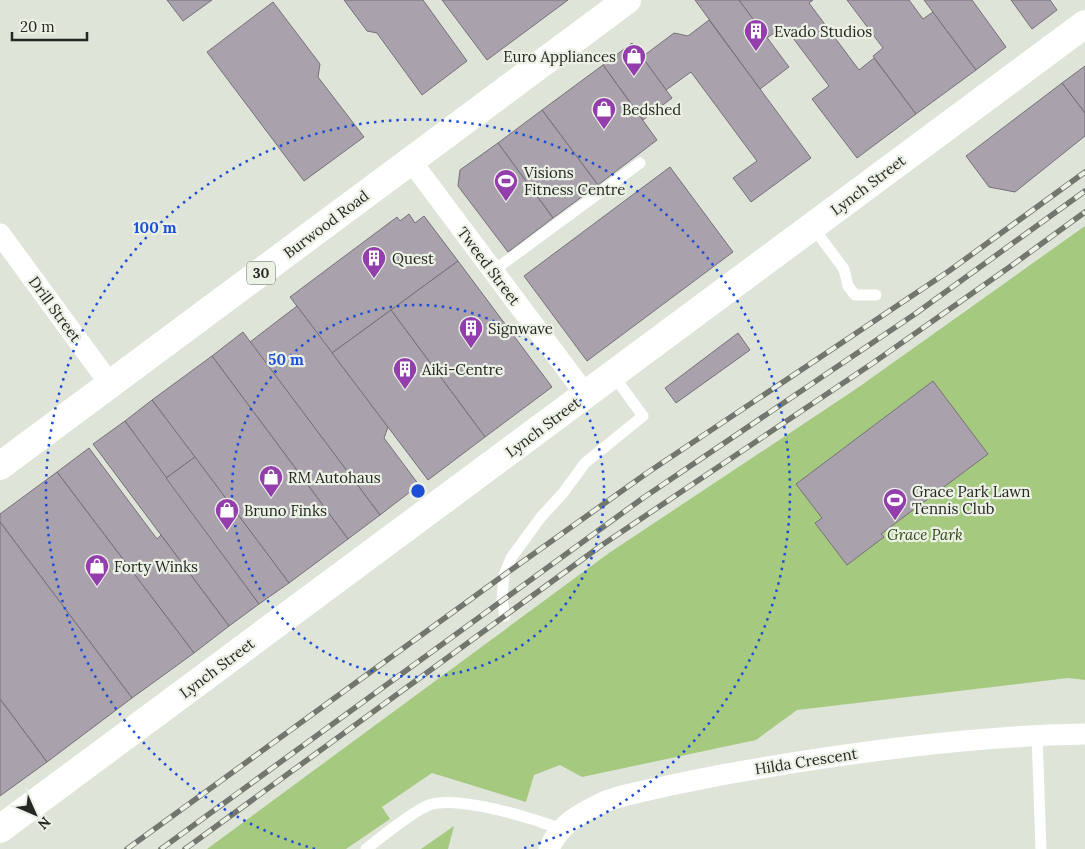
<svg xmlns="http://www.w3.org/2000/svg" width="1085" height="849" font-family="Lora,serif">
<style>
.green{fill:#a6c980}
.building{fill:#a9a1ac;stroke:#777079}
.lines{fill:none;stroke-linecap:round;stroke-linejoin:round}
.lane{stroke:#fff;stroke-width:11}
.street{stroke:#fff;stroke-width:21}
.secondary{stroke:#fff;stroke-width:28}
.primary{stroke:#fff;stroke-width:28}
.rail-casing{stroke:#72766e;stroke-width:5.5}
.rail{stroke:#ebf1e5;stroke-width:4;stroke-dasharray:11;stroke-linecap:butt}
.ring{fill:none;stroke:#1d4ed8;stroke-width:2.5;stroke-dasharray:2.5 5}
.labels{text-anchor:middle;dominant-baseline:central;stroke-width:4.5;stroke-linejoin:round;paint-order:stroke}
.shield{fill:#ebf1e5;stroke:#60645d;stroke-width:1}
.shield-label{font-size:14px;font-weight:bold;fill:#252723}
.poi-label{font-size:15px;fill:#252723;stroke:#ebf1e5;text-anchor:start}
.street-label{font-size:15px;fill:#252723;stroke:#ebf1e5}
.park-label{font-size:15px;font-style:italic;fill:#314813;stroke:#ebf1e5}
.centre{fill:#1d4ed8;stroke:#ebf1e5;stroke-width:2.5}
.ring-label{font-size:15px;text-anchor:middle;font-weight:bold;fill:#1d4ed8;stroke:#ebf1e5;stroke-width:4.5;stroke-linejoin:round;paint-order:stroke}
</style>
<rect width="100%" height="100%" fill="#dee4d8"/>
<!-- green -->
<g class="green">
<polygon points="1085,226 1085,680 1068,678 797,710 756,740 582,777 560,765 534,775 526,802 432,773 382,807 390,819 346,849 207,849 609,553 856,389"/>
<polygon points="454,826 448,849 421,849"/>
</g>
<!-- building -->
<g class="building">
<polygon points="167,0 212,0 183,21"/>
<polygon points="344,0 423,0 467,61 422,95 377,33 367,31"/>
<polygon points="442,0 568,0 487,60"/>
<polygon points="695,0 739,0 789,67 760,89"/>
<polygon points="739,0 813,0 809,3 859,70 874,58 916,114 857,158 812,99 829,86 784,26 767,38"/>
<polygon points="847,0 909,0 923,19 933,12 976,70 916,114 873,56 883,48"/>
<polygon points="924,0 972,0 1006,47 976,70"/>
<polygon points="1011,0 1050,0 1057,10 1032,29"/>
<polygon points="273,2 320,64 318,77 364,137 304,181 207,52"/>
<polygon points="709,20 811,158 751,202 733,178 757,161 691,72 666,90 642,57 674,33 688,36"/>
<polygon points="632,43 672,98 643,120 603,65"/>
<polygon points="603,65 657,140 598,185 542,110"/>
<polygon points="1085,66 1085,113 1062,83"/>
<polygon points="1062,83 1085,113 1085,136 1015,192 989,187 966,156"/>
<polygon points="542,110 598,185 553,218 498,143"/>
<polygon points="498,143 553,218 508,252 458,186 460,170"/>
<polygon points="670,167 733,252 587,361 524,276"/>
<polygon points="409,214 415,223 424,216 458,261 332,353 290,297 397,217 400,221"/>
<polygon points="458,261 552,387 485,437 391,310"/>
<polygon points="297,306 388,427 384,438 419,485 380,515 250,342"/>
<polygon points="391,310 485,437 428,480 332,353"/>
<polygon points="243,332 380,515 348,539 212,356"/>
<polygon points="738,333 750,350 676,403 665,388"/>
<polygon points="212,356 348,539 289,583 152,400"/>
<polygon points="933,381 988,454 881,534 884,537 847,565 815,523 822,518 796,484"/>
<polygon points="152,400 195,457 166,478 125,421"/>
<polygon points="125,421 259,604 229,626 93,444"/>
<polygon points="89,448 157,539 161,535 229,626 194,653 57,472"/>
<polygon points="195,457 289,583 259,604 166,478"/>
<polygon points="57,472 194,653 132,698 0,522 0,514"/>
<polygon points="0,522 132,698 47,762 0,699"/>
<polygon points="0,699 47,762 0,796"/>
</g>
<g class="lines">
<!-- lane -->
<g class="lane">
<polyline points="812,226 844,269 848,286 855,295 876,295"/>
<polyline points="493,271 640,163"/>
<polyline points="505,616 502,599 504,575 511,558 541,517 563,493 585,463 643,416 613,375"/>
<polyline points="1037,735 1041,849"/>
<path d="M366,849C382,837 411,812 429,805C458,795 532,818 561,829"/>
</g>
<!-- street -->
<g class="street">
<polyline points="411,161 586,395"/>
<polyline points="0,234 110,384"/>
<path d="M549,849C558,826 580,813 602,803C617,796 636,793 653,789C681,783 710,777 738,772C852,752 969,736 1085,734"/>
</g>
<!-- secondary -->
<polyline class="secondary" points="0,829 1085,24"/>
<!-- primary -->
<polyline class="primary" points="0,466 627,0"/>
<!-- rail casing -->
<g class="rail-casing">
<g id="rail">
<polyline points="127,849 504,575 647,473 949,271 1085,172"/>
<polyline points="161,849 643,498 915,314 1085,191"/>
<polyline points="185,849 602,545 873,363 1011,266 1085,212"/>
</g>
</g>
<!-- rail -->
<use href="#rail" class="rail"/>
</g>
<!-- distance rings -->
<g class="ring">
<circle cx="418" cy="491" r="186"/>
<path d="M315 849A372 372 0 1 1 521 849"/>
</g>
<!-- icons -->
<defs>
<g id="building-pin" transform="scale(1.25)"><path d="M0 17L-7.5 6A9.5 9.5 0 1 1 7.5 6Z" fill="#933eac" stroke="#ebf1e5"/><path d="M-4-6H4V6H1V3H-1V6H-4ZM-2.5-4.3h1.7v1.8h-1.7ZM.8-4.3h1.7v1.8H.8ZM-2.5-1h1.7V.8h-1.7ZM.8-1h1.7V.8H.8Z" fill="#fff"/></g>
<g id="shop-pin" transform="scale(1.25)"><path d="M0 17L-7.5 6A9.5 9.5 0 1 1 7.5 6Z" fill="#933eac" stroke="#ebf1e5"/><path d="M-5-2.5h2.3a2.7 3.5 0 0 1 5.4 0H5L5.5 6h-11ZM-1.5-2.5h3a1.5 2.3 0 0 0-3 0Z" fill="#fff"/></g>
<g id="stadium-pin" transform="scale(1.25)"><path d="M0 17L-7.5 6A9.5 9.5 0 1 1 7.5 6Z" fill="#933eac" stroke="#ebf1e5"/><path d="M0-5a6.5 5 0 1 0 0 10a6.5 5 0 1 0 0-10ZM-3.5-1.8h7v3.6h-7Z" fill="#fff"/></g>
</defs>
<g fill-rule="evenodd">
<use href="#building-pin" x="756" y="31"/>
<use href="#shop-pin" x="634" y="56"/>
<use href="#shop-pin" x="604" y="109"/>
<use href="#stadium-pin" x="506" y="181"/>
<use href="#building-pin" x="374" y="258"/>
<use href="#building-pin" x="471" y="328"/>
<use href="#building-pin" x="405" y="369"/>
<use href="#shop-pin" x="271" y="477"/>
<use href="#stadium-pin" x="895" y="500"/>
<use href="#shop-pin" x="227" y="510"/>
<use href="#shop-pin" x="97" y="566"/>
</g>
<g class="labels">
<!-- shield labels -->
<rect class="shield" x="247" y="261.5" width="28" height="23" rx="4"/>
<g class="shield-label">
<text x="261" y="273">30</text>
</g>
<!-- poi labels -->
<g class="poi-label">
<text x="774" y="31">Evado Studios</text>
<text x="616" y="56" text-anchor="end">Euro Appliances</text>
<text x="622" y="109">Bedshed</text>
<text x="524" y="172">Visions<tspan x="524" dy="17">Fitness Centre</tspan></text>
<text x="392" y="258">Quest</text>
<text x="488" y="328">Signwave</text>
<text x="422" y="369">Aiki-Centre</text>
<text x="288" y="477">RM Autohaus</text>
<text x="912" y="491">Grace Park Lawn<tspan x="912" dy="17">Tennis Club</tspan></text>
<text x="244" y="510">Bruno Finks</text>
<text x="114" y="566">Forty Winks</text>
</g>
<!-- street labels -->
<g class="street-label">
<text transform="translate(868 185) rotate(-37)">Lynch Street</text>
<text transform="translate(326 224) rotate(-37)">Burwood Road</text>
<text transform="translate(489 266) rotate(53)">Tweed Street</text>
<text transform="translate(55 309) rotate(54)">Drill Street</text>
<text transform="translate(543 427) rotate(-37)">Lynch Street</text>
<text transform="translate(217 668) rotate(-37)">Lynch Street</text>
<text transform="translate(806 761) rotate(-9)">Hilda Crescent</text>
</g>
<!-- park labels -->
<g class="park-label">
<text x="925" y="534">Grace Park</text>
</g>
</g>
<circle cx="418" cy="491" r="8" class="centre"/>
<g class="ring-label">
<text x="155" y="233">100 m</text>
<text x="286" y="365">50 m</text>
</g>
<!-- north arrow -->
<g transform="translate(35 814) rotate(135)" stroke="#ebf1e5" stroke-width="4" paint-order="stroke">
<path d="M0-4L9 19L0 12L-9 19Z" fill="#252723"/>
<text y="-8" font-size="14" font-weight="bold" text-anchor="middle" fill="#252723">N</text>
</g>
<!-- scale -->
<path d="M12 32v8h75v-8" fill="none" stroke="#252723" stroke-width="2.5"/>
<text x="20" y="32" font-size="15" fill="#252723" stroke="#ebf1e5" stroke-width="4" paint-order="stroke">20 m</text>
</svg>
